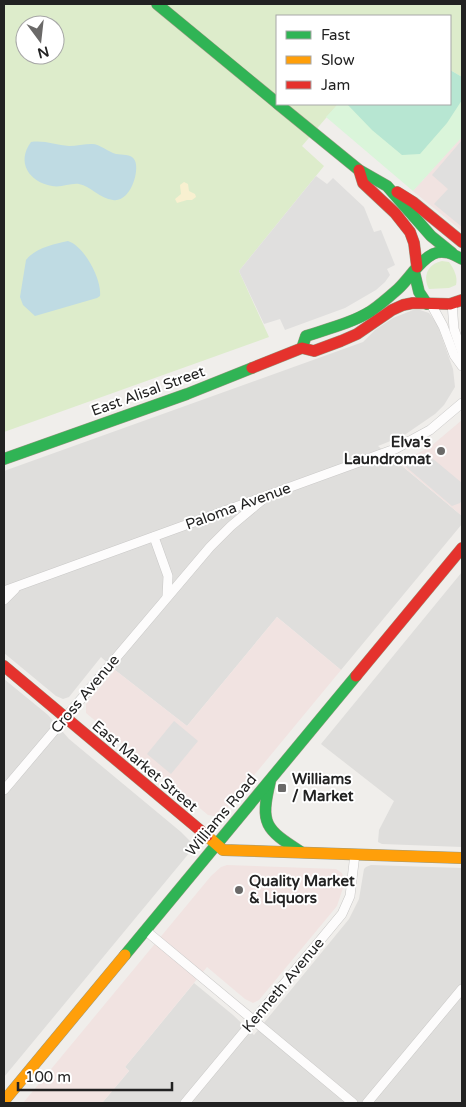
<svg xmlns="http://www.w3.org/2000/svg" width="466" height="1107" font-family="'Varela Round',sans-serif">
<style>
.residential{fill:#dfdedc}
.commercial{fill:#f1e3e1}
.grass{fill:#ddeccb;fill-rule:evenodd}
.sand{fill:#f8f0d0}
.park{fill:#daf5da}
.pitch{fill:#b7e6d2}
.parking{fill:#e0dfde}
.water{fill:#bfdbe3}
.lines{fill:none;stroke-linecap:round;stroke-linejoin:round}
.street-casing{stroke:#c9c8c7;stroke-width:10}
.fast-casing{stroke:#999a82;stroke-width:12}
.slow-casing{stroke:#999a82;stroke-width:12}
.jam-casing{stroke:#999a82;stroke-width:12}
.street{stroke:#fdfcfc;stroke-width:9}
.fast{stroke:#30b455;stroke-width:11}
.slow{stroke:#ff9f0a;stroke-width:11}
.jam{stroke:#e5322d;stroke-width:11}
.poi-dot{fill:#6a6968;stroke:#fff;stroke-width:2}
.labels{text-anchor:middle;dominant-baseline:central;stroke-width:4;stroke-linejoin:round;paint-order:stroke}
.street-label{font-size:15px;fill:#222;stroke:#fff}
.poi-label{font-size:15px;font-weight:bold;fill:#222;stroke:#fff;text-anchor:start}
</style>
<rect width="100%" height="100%" fill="#f0eeeb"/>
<!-- residential -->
<g class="residential">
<polygon points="413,310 420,310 429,313 437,324 453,369 455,387 444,405 435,414 403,436 378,446 462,516 462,524 341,670 277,617 187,726 115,670 101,657 69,697 63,699 56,696 4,653 4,471 363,342 375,330 393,318"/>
<polygon points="462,572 462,847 382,844 378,842 379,830 394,801 321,744"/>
<polygon points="4,679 48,715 69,739 181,832 190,841 192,846 190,852 4,1077"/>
<polygon points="371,865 462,868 462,1103 102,1103 129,1071 125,1067 194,983 233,1015 254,1035 349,919 359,899 364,869 366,867"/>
</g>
<!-- commercial -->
<g class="commercial">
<polygon points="462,137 462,231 413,191"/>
<polygon points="462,420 462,516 399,463 430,447"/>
<polygon points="277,617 341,670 222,814 218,817 208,815 86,713 86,704 115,670 187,726"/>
<polygon points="227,865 336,869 342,873 344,880 344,885 337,906 259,1000 253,1003 245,999 207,967 125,1067 129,1071 102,1103 23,1103 211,876 221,867"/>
</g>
<!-- grass -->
<g class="grass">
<path d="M4,4H462V77L450,70V16H277V104H338L302,146L324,166L239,271L269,337L4,432ZM25,25H55V55H25Z"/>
<path d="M442,261L449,262C454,269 458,277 456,285L449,288L429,289C422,276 428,264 442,261Z"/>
</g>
<!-- sand -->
<polygon class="sand" points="184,182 188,184 189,191 195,194 196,197 192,200 187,200 177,203 175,199 181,194 180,185"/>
<!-- park -->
<polygon class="park" points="450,70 462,77 462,137 413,191 326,117 338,104 450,104"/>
<!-- pitch -->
<polygon class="pitch" points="450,70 462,77 462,100 447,123 420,154 402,155 372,130 347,104 450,104"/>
<!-- parking -->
<g class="parking">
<polygon points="462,140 462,227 434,204 448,189 432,175"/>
<polygon points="316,176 327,184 333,178 364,207 374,232 381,230 395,265 387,269 390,275 385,282 376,290 345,308 285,330 280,319 264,324 239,271"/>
<polygon points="426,453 462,483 462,500 460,503 452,506 405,466 421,458"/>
<polygon points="174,721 198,741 171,774 147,754"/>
</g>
<!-- water -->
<g class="water">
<path d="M31,142C44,140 56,145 69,146C76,146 84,144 92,144C100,144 108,152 116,154C122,155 131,154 134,159C141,168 131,203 113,200C100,199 91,186 79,184C70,183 61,188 52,186C29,182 16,162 31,142Z"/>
<path d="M68,241C84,246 102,279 100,296L97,298L35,316L23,305L20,297L26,260C35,248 54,244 68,241Z"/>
</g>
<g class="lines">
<!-- street casing -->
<g class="street-casing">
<g id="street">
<polyline points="452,303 454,329 462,352 461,361"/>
<polyline points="431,304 443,326 454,355 462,366"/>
<polyline points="154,537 168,576 167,597"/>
<polyline points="4,591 395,449 430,430 462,403"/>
<polyline points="4,600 15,589"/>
<polyline points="4,790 210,547 231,526 261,501"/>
<polyline points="145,930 353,1103"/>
<polyline points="185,1103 342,914 350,896 355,854"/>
<polyline points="367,1103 462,989"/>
</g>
</g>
<!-- fast casing -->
<g class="fast-casing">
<g id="fast">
<polyline points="157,4 277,103"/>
<polyline points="278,104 359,170 387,186 431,236 452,253"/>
<polyline points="414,271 419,292 427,304"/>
<path d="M302,348L306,336C327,329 352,323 371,311C380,305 389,297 398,289C409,279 419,261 433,254C443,249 453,254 462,259"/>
<polyline points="4,459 187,394 252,368"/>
<path d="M270,782C260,824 265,829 301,852"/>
<polyline points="125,955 356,676"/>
</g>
</g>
<!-- slow casing -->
<g class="slow-casing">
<g id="slow">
<polyline points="207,836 223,850 462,858"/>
<polyline points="4,1101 125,955"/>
</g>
</g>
<!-- jam casing -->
<g class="jam-casing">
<g id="jam">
<polyline points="359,170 363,183 395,213 410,232 414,243 417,267"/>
<polyline points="397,192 413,202 462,242"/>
<polyline points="252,368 302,348 314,351 341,341 357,334 392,310 403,305 413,303 450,304 462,300"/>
<polyline points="4,666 207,836"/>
<polyline points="356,676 462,548"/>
</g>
</g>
<!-- street -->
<use href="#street" class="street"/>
<!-- fast -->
<use href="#fast" class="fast"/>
<!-- slow -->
<use href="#slow" class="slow"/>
<!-- jam -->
<use href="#jam" class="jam"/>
</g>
<!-- markers -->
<g class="poi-dot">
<circle cx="441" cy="451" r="5"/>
<rect x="277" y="783" width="10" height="10" rx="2.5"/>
<circle cx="239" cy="890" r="5"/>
</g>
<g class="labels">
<!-- street labels -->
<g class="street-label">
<text transform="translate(148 391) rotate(-20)">East Alisal Street</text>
<text transform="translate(238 506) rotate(-20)">Paloma Avenue</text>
<text transform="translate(85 694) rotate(-50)">Cross Avenue</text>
<text transform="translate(145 766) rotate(40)">East Market Street</text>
<text transform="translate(221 815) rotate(-50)">Williams Road</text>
<text transform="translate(283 985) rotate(-50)">Kenneth Avenue</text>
</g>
<!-- poi labels -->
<g class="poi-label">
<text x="431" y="442" text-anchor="end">Elva's<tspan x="431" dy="17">Laundromat</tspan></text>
<text x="292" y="779">Williams<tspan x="292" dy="17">/ Market</tspan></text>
<text x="249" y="881">Quality Market<tspan x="249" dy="17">&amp; Liquors</tspan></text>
</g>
</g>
<!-- border -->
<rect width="466" height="1107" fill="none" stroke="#222222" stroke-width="10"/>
<!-- legend -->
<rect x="276" y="15" width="175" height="90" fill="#ffffff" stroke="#a7a7a7"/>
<rect x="286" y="31" width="25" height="8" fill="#30b455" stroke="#a7a7a7"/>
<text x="321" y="40" font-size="15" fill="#222222">Fast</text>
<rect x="286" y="56" width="25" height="8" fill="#ff9f0a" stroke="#a7a7a7"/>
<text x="321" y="65" font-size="15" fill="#222222">Slow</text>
<rect x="286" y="81" width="25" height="8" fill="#e5322d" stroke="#a7a7a7"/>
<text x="321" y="90" font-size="15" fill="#222222">Jam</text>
<!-- north arrow -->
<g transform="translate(40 40) rotate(165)"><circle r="24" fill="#ffffff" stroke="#a7a7a7"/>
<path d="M0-4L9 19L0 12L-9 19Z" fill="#6a6968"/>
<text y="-8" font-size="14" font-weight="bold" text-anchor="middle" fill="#222222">N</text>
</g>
<!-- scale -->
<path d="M18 1082v8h154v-8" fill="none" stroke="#222222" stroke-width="2.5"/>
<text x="25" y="1082" font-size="15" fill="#222222" stroke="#ffffff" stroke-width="4" paint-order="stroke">100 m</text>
</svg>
